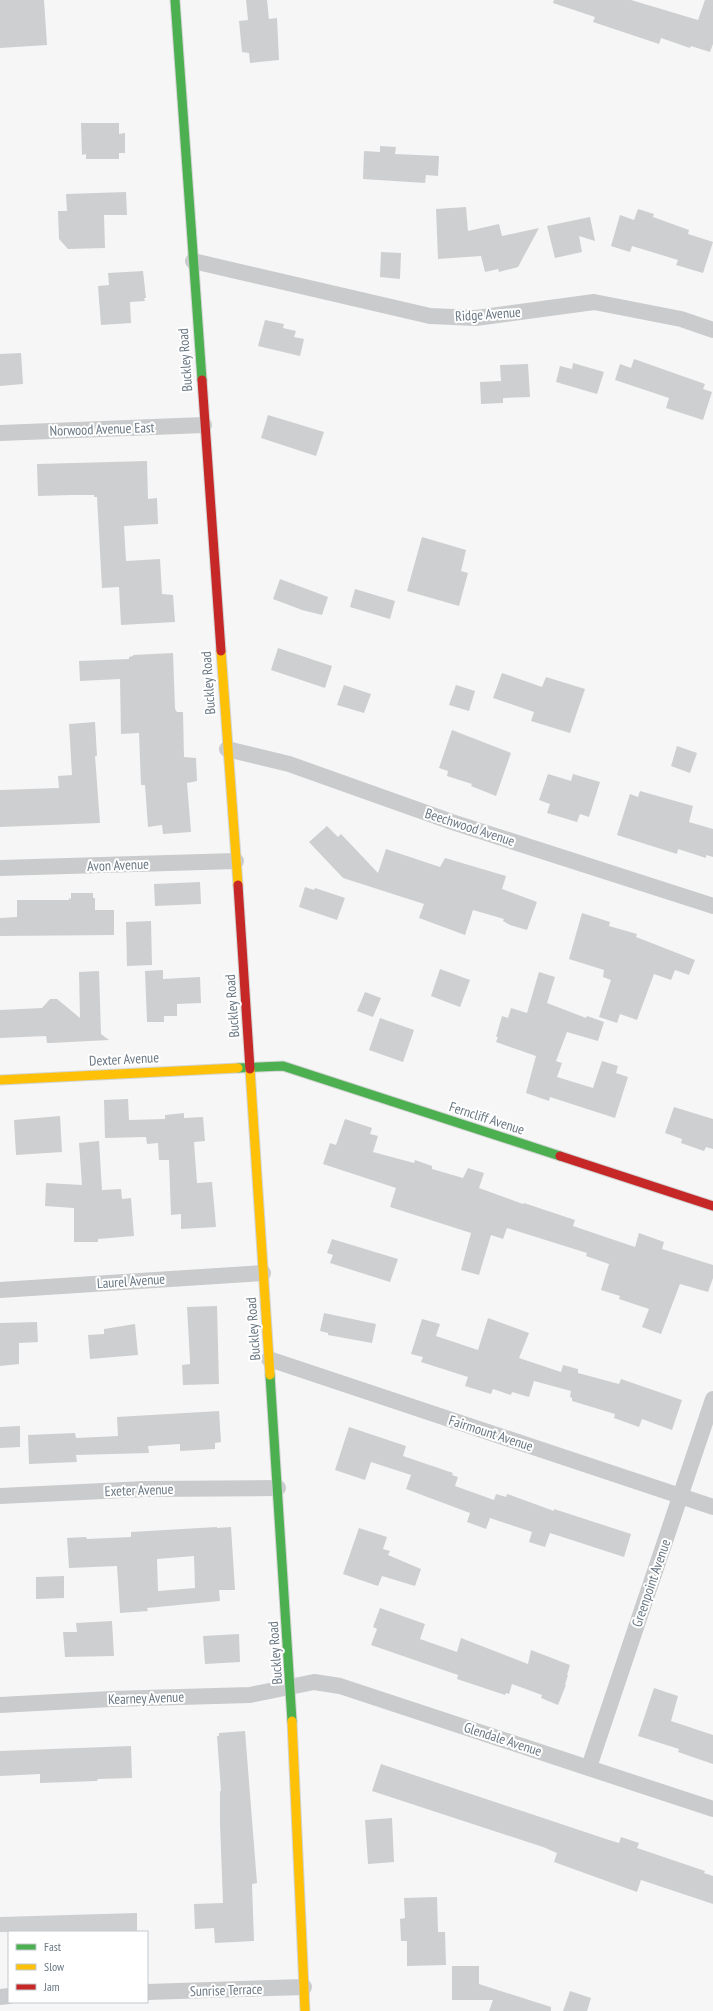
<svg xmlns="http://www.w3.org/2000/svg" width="713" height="2011" font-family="'PT Sans Narrow',sans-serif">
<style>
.building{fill:#cecfd0;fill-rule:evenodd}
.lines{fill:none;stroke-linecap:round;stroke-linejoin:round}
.fast-casing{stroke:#d3d4d4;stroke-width:11}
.slow-casing{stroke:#d3d4d4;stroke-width:11}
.jam-casing{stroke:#d3d4d4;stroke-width:11}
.street{stroke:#c9cbcc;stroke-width:16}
.fast{stroke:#4caf50;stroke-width:9}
.slow{stroke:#ffc107;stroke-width:9}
.jam{stroke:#c62828;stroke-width:9}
.labels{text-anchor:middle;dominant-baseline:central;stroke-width:4;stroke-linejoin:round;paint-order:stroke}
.street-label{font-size:14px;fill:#697783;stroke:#fff}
</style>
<rect width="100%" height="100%" fill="#f6f6f6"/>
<!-- building -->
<g class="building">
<polygon points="0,0 44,0 47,45 0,48"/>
<polygon points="246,0 267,0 269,19 277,18 279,60 250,63 249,53 242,52 239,21 248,20"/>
<polygon points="554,0 631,0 698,20 705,0 713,0 713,44 710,52 691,46 690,48 661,38 659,44 593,22 595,17 553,3"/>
<polygon points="81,123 119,123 119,134 125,133 125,153 119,153 119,159 86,159 86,154 82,155"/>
<polygon points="380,146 396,147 395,154 439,156 438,176 426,175 425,183 363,179 364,151 380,152"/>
<polygon points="126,192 127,215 104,215 105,248 68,249 59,239 58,211 67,211 66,194"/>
<polygon points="466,207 468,231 499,224 502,236 539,228 518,267 499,272 498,269 485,272 481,256 438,259 436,209"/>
<polygon points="638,209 654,214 653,217 689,230 688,234 713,242 703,273 676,265 678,260 632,246 630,252 611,246 620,215 634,220"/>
<polygon points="590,217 595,241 579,236 582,252 555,258 547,226"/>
<polygon points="381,252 401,253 400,279 380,277"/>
<polygon points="143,271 146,298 144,298 145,301 130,302 131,323 101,325 98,286 109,285 108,273"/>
<polygon points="265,320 284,324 283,328 296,331 294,337 304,339 300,356 258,346"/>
<polygon points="21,353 23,384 0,386 0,354"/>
<polygon points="634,359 705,384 703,389 712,392 703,420 666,408 669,398 615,380 620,364 631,368"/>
<polygon points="573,363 604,372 597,394 556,382 560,366 572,369"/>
<polygon points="528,364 530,397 503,398 503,403 481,404 480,382 501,381 500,365"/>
<polygon points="268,415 324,432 316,456 261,438"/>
<polygon points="147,461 148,499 157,498 158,524 124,526 126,561 160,559 162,594 173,595 175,622 121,625 119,587 102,588 97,497 94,497 94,495 71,495 38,496 37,464"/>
<polygon points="422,537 466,550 461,571 468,573 459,606 407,591"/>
<polygon points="280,579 328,597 322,615 302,610 273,599"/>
<polygon points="355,589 395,601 390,619 350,607"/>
<polygon points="278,648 332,666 325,688 271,670"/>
<polygon points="173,653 175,709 177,712 183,712 184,757 196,758 197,781 187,783 191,832 163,834 162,825 148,827 145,785 141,785 139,733 121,734 120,679 80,681 79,661 129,659 129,657 133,656 133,655"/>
<polygon points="502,673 542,687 546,677 585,689 570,733 531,721 534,712 493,698"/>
<polygon points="344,685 371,694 364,713 337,705"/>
<polygon points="456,685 475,691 469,711 449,705"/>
<polygon points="95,722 97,756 95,756 100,823 0,827 0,790 59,788 58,776 72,775 69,724"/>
<polygon points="452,730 511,753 496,796 471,786 472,784 447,776 448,771 439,768"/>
<polygon points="677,746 697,753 690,773 671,766"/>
<polygon points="548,774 571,781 573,774 600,782 589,817 580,814 577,822 547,813 550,804 539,800"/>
<polygon points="640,791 693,806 689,822 713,829 713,857 706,855 706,858 678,849 677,854 617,835 630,794 638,797"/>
<polygon points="327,826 338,837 341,834 378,873 386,849 440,867 445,858 506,876 502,889 537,902 527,930 510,925 503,921 504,919 473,910 465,935 419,918 424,904 343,878 309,842"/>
<polygon points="200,882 201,904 155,906 154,884"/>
<polygon points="305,887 314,890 315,888 345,898 337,920 299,907"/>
<polygon points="71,893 93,893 93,898 95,898 95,910 114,910 114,935 0,936 0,918 17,917 17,900 69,900 69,898 71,899"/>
<polygon points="582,913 610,922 609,926 637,934 636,937 695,960 689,975 675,970 671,980 654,974 637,1020 620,1014 617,1023 599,1017 611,980 603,977 604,970 569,959"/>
<polygon points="151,921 152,965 127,966 126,922"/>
<polygon points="440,969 470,980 460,1007 431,996"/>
<polygon points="163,970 163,979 200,977 201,1003 177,1004 177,1016 164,1016 164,1022 147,1022 145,971"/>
<polygon points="99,971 101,1034 109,1040 51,1043 47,1043 46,1036 0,1038 0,1010 42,1008 50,999 57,999 80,1018 79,972"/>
<polygon points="539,972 555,977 547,1003 586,1018 587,1016 604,1022 598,1041 567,1032 556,1061 562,1063 557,1077 593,1088 602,1061 618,1066 616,1073 628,1077 615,1118 550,1097 549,1101 526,1093 536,1056 496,1042 498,1037 496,1037 502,1016 508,1018 511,1008 527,1013"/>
<polygon points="365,992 381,998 373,1017 357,1011"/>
<polygon points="380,1018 414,1030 403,1062 369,1050"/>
<polygon points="128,1099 129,1120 165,1119 165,1115 184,1113 184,1118 203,1117 205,1141 194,1142 197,1183 212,1182 216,1227 181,1229 181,1214 171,1215 169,1160 159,1160 158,1143 147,1144 146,1137 105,1138 104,1100"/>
<polygon points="674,1107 713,1119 713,1149 706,1147 704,1151 681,1143 682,1139 665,1133"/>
<polygon points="60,1116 62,1152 16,1155 14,1120"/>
<polygon points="345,1119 372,1128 370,1134 378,1136 373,1152 414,1163 415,1160 432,1166 432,1169 463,1178 468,1168 484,1173 479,1188 523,1204 524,1203 575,1220 573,1226 635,1247 639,1233 664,1242 662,1249 713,1265 713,1278 708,1292 680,1284 661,1334 642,1327 649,1309 619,1299 620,1296 601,1290 609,1264 586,1256 587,1253 507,1228 503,1239 491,1235 479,1275 461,1270 471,1233 390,1207 396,1188 323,1164 330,1143 336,1145"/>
<polygon points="99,1141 102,1190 121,1189 122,1199 131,1198 134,1236 98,1239 98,1242 74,1242 74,1208 45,1206 46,1183 82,1185 79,1143"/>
<polygon points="332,1239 398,1259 390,1282 330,1263 333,1255 327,1253"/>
<polygon points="217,1306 219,1384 183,1385 182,1365 190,1364 190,1361 187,1307"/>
<polygon points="324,1313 376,1324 372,1343 328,1335 328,1333 320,1331"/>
<polygon points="488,1318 529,1333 519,1358 561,1372 563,1365 578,1369 578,1373 619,1384 621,1379 682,1400 672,1430 642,1419 639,1427 614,1418 615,1414 572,1401 572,1398 570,1397 571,1391 534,1381 529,1397 512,1392 511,1395 493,1389 491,1394 465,1386 468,1377 421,1362 423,1357 411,1354 422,1319 440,1324 436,1336 478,1350"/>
<polygon points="37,1322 38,1342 19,1343 19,1364 0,1366 0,1323"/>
<polygon points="135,1324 138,1355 90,1359 88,1335 104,1334 104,1329"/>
<polygon points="219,1411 221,1442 215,1443 215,1449 180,1451 180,1444 148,1446 149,1453 76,1455 77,1462 29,1464 28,1435 75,1433 76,1438 118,1436 117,1417"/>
<polygon points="20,1426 20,1447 0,1448 0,1427"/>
<polygon points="349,1427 406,1446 403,1456 453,1473 452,1475 458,1477 455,1486 494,1500 496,1494 506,1497 507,1494 554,1511 554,1509 631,1534 624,1557 550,1533 545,1547 529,1542 532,1532 490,1518 486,1529 467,1522 470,1513 406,1489 411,1475 371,1462 365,1480 335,1470"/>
<path d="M217,1527V1528L231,1527L235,1590H219L220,1601L147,1608L148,1611L120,1613L117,1566L69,1568L67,1538L86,1537L87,1539L131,1537V1532ZM194,1556L195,1588L158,1591L157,1559Z"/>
<polygon points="359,1528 387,1537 383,1549 390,1551 388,1555 421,1569 415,1586 382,1576 378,1586 343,1574"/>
<polygon points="64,1576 64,1598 36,1599 36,1577"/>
<polygon points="380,1608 425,1624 420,1639 457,1652 461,1638 528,1664 531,1650 570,1665 567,1675 568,1675 565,1685 566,1685 558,1705 541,1698 542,1695 512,1684 509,1694 506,1693 505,1695 457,1679 458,1675 371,1645 377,1629 373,1627"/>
<polygon points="112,1621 114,1656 65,1657 63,1632 77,1632 76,1623"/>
<polygon points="239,1634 240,1662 205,1664 203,1636"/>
<polygon points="654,1688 678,1696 671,1721 713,1735 713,1764 678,1752 679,1749 638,1736"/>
<polygon points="245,1731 257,1883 252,1884 254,1941 215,1943 214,1928 195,1929 194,1904 223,1903 220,1824 220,1791 221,1791 217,1736 219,1736 219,1733"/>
<polygon points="131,1746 132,1778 98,1779 97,1781 40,1783 40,1774 0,1776 0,1751"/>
<polygon points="381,1764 606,1839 619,1843 621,1837 639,1843 637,1848 705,1871 704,1873 713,1876 713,1904 641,1880 637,1892 554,1862 557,1853 543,1847 372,1791"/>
<polygon points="392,1818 394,1862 368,1864 365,1820"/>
<polygon points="437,1897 438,1932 445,1932 446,1965 407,1966 407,1941 401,1941 400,1919 405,1918 404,1898"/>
<polygon points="137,1913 137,1932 0,1932 0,1917"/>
<polygon points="452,1966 479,1966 479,1984 551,2007 551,2011 489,2011 493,2000 452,2000"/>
<polygon points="570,1991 591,1998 587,2011 563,2011"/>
</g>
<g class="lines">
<!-- fast casing -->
<g class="fast-casing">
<g id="fast">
<polyline points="175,0 202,380"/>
<polyline points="238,1068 283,1066 560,1156"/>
<polyline points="270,1375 292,1721"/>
</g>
</g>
<!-- slow casing -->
<g class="slow-casing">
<g id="slow">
<polyline points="221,651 238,885"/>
<polyline points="250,1069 270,1375"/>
<polyline points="0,1080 238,1068"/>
<polyline points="292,1721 305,2011"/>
</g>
</g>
<!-- jam casing -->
<g class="jam-casing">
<g id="jam">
<polyline points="202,380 221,651"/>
<polyline points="238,885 250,1069"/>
<polyline points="560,1156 713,1206"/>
</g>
</g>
<!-- street -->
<g class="street">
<polyline points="193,261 430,316 476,318 594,302 681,319 713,330"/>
<polyline points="0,433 204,425"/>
<polyline points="227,749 289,764 452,822 713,906"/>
<polyline points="0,868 236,861"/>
<polyline points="0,1290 263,1273"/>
<polyline points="269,1359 713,1507"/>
<polyline points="0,1496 144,1489 278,1488"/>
<polyline points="0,1705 111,1699 250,1695 314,1682 340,1686 713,1809"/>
<polyline points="589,1767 713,1399"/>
<polyline points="147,1992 304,1987"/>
<polyline points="0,1997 9,1996"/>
</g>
<!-- fast -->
<use href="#fast" class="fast"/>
<!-- slow -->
<use href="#slow" class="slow"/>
<!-- jam -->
<use href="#jam" class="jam"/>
</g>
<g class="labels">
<!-- street labels -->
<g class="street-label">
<text transform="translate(488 314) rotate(-4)">Ridge Avenue</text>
<text transform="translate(185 360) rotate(-94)">Buckley Road</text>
<text transform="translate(102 429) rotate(-2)">Norwood Avenue East</text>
<text transform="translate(208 683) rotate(-94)">Buckley Road</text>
<text transform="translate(470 827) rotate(18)">Beechwood Avenue</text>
<text transform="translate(118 865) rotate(-2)">Avon Avenue</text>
<text transform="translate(232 1006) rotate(-94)">Buckley Road</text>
<text transform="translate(124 1059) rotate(-3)">Dexter Avenue</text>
<text transform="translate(487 1118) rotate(18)">Ferncliff Avenue</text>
<text transform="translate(131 1281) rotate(-4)">Laurel Avenue</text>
<text transform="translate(253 1329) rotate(-94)">Buckley Road</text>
<text transform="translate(491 1433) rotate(18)">Fairmount Avenue</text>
<text transform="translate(139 1490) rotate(-2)">Exeter Avenue</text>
<text transform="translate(651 1583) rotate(-71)">Greenpoint Avenue</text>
<text transform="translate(275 1653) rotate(-94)">Buckley Road</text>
<text transform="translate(146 1698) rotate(-2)">Kearney Avenue</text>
<text transform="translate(503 1739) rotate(18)">Glendale Avenue</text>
<text transform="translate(226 1990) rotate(-2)">Sunrise Terrace</text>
</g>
</g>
<!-- legend -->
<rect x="8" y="1931" width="140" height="72" fill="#ffffff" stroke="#c3c9cd"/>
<rect x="16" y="1944" width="20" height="6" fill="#4caf50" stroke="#c3c9cd"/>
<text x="44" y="1951" font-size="12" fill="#697783">Fast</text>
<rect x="16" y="1964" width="20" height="6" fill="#ffc107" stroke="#c3c9cd"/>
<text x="44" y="1971" font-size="12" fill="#697783">Slow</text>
<rect x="16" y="1984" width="20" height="6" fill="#c62828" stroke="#c3c9cd"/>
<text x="44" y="1991" font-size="12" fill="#697783">Jam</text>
</svg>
